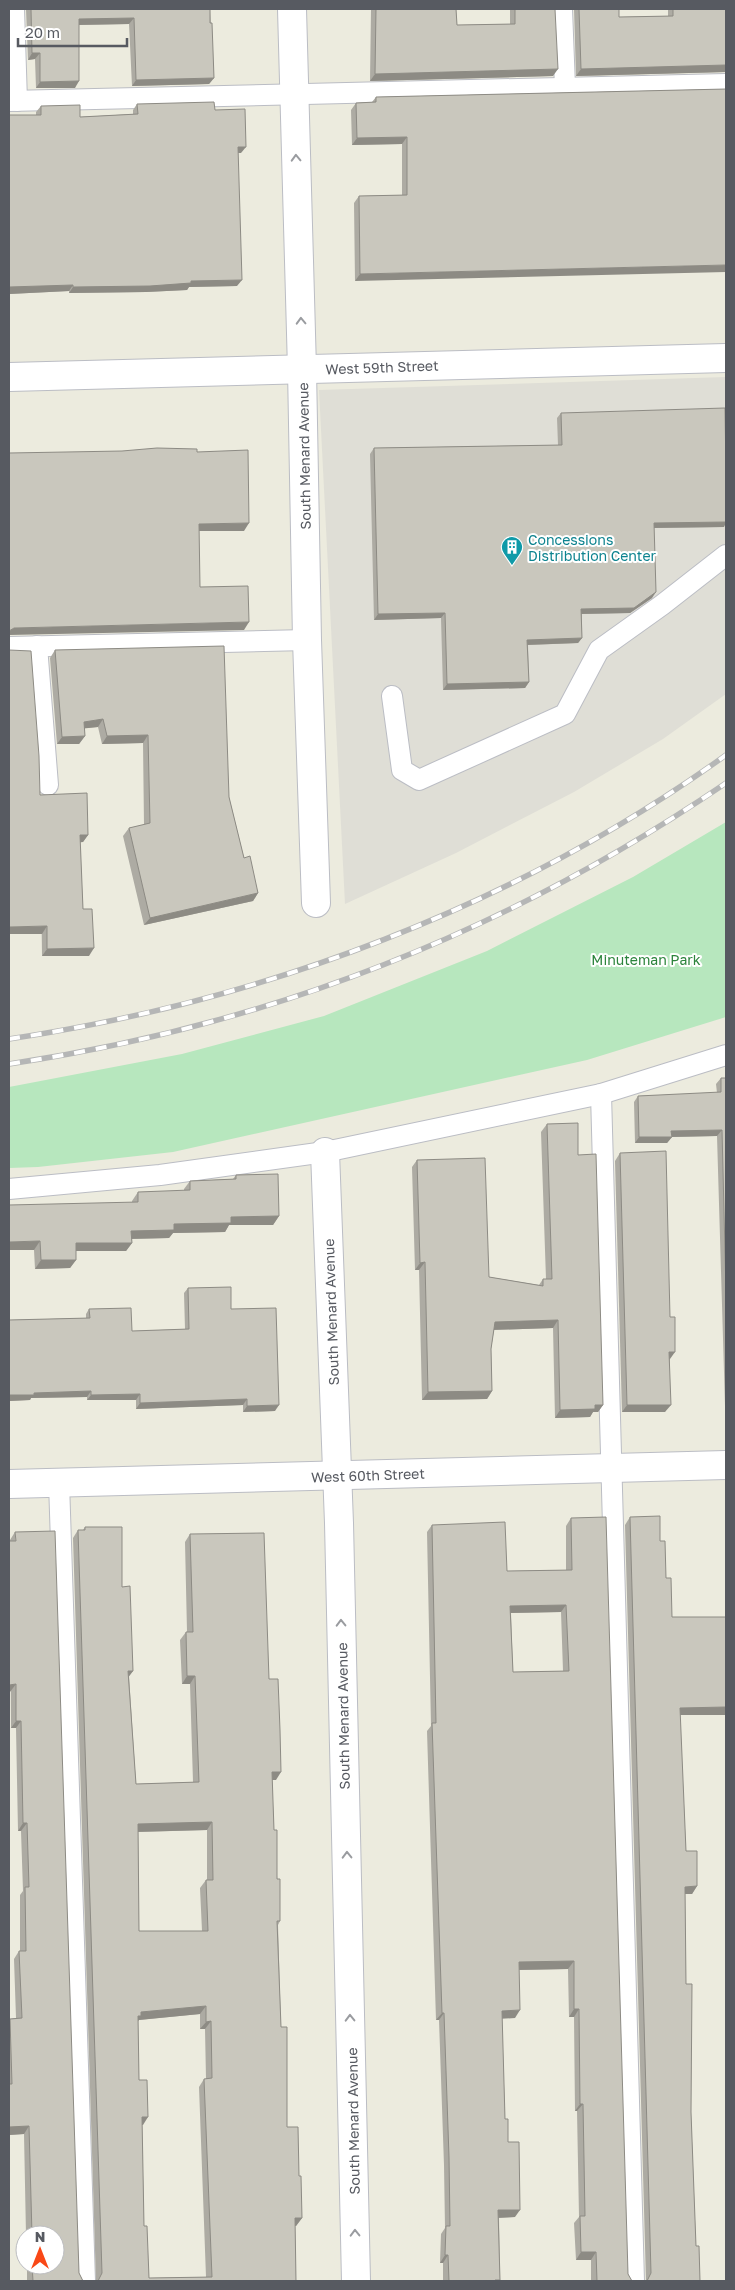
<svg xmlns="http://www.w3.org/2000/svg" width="735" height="2290" font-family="'Golos Text',sans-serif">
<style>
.industrial{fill:#dfded6}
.green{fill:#b7e7be}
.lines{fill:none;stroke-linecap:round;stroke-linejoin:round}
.service-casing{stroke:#bbbdc4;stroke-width:22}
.minor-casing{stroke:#bbbdc4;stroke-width:30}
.service{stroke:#fff;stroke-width:20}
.minor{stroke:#fff;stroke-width:28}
.rail-casing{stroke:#b5b6b6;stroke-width:5.5}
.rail{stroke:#fff;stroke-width:4;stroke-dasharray:11;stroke-linecap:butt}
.wall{fill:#adaba3;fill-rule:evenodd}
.shaded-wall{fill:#8d8b84}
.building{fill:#c9c7bd;stroke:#8d8b84;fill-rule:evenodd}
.oneway{stroke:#9a9ca0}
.labels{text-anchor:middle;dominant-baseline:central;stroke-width:4;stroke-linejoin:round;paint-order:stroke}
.street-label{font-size:14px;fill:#575a61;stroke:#fff}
.culture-label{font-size:14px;fill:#0d838f;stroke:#fff;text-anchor:start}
.park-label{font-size:14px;fill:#2c843c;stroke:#fff}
</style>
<rect width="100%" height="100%" fill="#ecebde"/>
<!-- industrial -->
<polygon class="industrial" points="726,377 726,694 663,739 574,792 456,853 345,904 319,390"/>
<!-- green -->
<polygon class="green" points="726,822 726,1017 587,1060 173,1152 38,1167 9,1168 9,1087 182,1054 324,1016 487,951 633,877"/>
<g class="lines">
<!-- service casing -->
<g class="service-casing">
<g id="service">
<polyline points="14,9 17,101"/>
<polyline points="562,9 565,87"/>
<polyline points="9,101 726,84"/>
<polyline points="37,646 48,785"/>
<polyline points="9,647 307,640"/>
<polyline points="392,696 402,770 419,780 565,714 599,650 662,605 726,555"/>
<polyline points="601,1094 634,2281"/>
<polyline points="9,1189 160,1175 325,1152 601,1094 726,1055"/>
<polyline points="59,1482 85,2281"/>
</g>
</g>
<!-- minor casing -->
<g class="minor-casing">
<g id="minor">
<polyline points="292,9 302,369 307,640 316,903"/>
<polyline points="9,377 726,358"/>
<polyline points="325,1152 339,1523 356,2281"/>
<polyline points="9,1484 726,1465"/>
</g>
</g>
<!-- service -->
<use href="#service" class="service"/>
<!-- minor -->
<use href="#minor" class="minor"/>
<!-- rail casing -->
<g class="rail-casing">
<g id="rail">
<path d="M9,1039C264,1001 516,906 726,755"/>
<path d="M9,1064C271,1025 507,932 726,783"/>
</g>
</g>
<!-- rail -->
<use href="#rail" class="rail"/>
</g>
<!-- wall -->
<g class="wall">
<polygon points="26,9 210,9 214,78 209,84 132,86 129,24 79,25 75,88 36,88 35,59 28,60"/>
<polygon points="371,9 456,9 457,25 510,24 510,9 555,9 553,76 370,81"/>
<polygon points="574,9 619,9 619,17 668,16 668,9 726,9 726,72 576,76"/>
<polygon points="726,89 355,281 354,203 359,196 402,195 402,144 352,145 351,110 356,103 372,102 376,97"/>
<polygon points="137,104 215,110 241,153 238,153 237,286 189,287 187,290 146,292 69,293 69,291 9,294 9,115 36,115 36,112 41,106 80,117 133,114 133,110"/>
<polygon points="561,413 724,527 654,528 652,598 630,613 582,614 582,638 578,643 528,645 529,682 525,688 443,690 441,618 374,620 370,454 374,448 558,445 557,418"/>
<polygon points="55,650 229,797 244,858 258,893 253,901 144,925 123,836 129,828 144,825 143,743 102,744 98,727 84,728 85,736 79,744 57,744 50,658"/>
<polygon points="40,795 88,835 83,842 80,842 83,909 89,956 42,956"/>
<polygon points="721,1078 726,1078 726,1406 725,1406 717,1136 672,1137 667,1143 635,1143 634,1102 638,1096 717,1093 716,1084"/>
<polygon points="547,1124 578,1155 603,1405 598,1412 593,1412 590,1417 555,1418 553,1328 494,1330 491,1349 492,1391 487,1399 422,1400 419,1270 415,1270 412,1167 417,1160 489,1277 539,1285 543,1279 546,1279 541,1132"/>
<polygon points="620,1153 670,1359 665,1412 622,1412 615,1161"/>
<polygon points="236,1175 279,1216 273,1225 229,1225 225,1232 173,1233 169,1238 132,1239 132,1243 126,1251 76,1251 76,1260 70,1268 35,1269 34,1250 9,1250 132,1202 132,1201 138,1192 184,1191 184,1189 190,1181 233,1179"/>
<polygon points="188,1288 231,1309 275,1411 243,1412 243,1405 136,1409 136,1400 87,1400 87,1397 31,1398 30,1400 9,1401 9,1320 86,1318 86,1314 89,1309 132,1331 185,1329 184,1293"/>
<polygon points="630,1517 660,1541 672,1617 726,1617 726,1715 680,1715 686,1851 697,1886 692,1894 685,1894 686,1984 696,2246 700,2281 646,2281 625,1525"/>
<path d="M571,1518L628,2274L632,2281H591V2260H576L574,2223L579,2217L577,2111H575L574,2017H569L568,1969L519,1970L515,2018H502L505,2119L508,2142L515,2217L499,2218L500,2280L499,2281H443V2263H440L441,2234L445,2228L444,2165L439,2020H436L427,1731L431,1726L427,1532L432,1525L507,1571L566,1570V1526ZM561,1612L563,1671L513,1672L511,1613Z"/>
<path d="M85,1527L122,1587L133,1671L129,1676L136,1784L193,1782L190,1684H182L180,1640L186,1632H187L185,1542L190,1534L269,1679L276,1780H272L274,1830L280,1921L278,1925L281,2027L287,2127L299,2176L302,2218L296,2226H295L296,2281H96L73,1538L78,1530H83ZM207,1830V1880H206L200,1888L202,1931H139L138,1832ZM200,2014V2029H205L206,2079H204L199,2087L206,2277L149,2278L144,2226L142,2125H143L139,2080L138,2020Z"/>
<polygon points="15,1532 79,2273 83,2281 27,2281 27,2265 55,2265 55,2235 26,2235 24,2134 9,2135 9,2020 10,2019 16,2018 14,1959 19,1951 20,1951 20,1895 23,1891 21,1831 18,1831 16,1728 11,1728 10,1540"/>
</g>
<!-- shaded-wall -->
<g class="shaded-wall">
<polygon points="134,18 129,24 74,25 79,19"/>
<polygon points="32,53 40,53 35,59 28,60"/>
<polygon points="726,65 726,72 576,76 581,69"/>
<polygon points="558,69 553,76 370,81 375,74"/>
<polygon points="214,78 209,84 132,86 136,80"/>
<polygon points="79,81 75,88 36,88 40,82"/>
<polygon points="407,137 402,144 352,145 357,138"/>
<polygon points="238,147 246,147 241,153 233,153"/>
<polygon points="726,265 726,272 355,281 360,274"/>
<polygon points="242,280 237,286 189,287 187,290 146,292 69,293 73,287 191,281"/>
<polygon points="73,285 69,291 9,294 9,287"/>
<polygon points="726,522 726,523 724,527 650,528 654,523"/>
<polygon points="249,523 244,531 193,531 199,524"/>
<polygon points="656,592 652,598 630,613 578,614 581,609"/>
<polygon points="445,613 441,618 374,620 378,614"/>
<polygon points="249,622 244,630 9,635 9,631 14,628"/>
<polygon points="582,638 578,643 524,645 527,640"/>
<polygon points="529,682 525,688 443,690 447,684"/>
<polygon points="103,719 98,727 79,729 84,722"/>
<polygon points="148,735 143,743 102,744 107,736"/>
<polygon points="85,736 79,744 57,744 62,737"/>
<polygon points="80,835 88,835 83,842 75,843"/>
<polygon points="258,893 253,901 144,925 150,918"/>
<polygon points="47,926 42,934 9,934 9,927"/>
<polygon points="94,948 89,956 42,956 47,949"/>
<polygon points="722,1130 717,1136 669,1137 672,1137 667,1143 635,1143 639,1137 671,1131"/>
<polygon points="279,1216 273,1225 229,1225 225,1232 173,1233 169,1238 125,1239 131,1231 174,1224 231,1217"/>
<polygon points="40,1241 34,1250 9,1250 9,1242"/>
<polygon points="76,1243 132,1243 126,1251 70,1251"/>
<polygon points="41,1260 76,1260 70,1268 35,1269"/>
<polygon points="425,1262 419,1270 415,1270 420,1263"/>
<polygon points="558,1320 553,1328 489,1330 495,1322"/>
<polygon points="669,1352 675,1352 670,1359 664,1360"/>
<polygon points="91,1391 87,1397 31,1398 30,1400 9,1401 9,1395 34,1393"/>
<polygon points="492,1391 487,1399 422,1400 428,1392"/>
<polygon points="140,1394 136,1400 87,1400 91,1395"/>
<polygon points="247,1399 243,1405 136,1409 140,1403"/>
<polygon points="279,1405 275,1411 243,1412 247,1406"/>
<polygon points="595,1405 603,1405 598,1412 593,1412 590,1417 555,1418 560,1410"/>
<polygon points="627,1405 671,1405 665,1412 622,1412"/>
<polygon points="566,1605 561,1612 505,1613 510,1606"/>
<polygon points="128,1671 133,1671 127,1679"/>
<polygon points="187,1676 195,1676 190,1684 182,1684"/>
<polygon points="16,1684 10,1692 9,1692 9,1685"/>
<polygon points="726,1707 726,1715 675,1715 680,1708"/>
<polygon points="16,1721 21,1721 16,1728 11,1728"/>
<polygon points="272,1772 281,1772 276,1780 266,1780"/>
<polygon points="212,1822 207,1830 132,1832 138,1824"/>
<polygon points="23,1823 27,1823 21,1831 18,1831"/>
<polygon points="697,1886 692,1894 680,1894 685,1887"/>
<polygon points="574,1961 568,1969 514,1970 519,1962"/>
<polygon points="206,2006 200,2014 139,2020 136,2024 133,2024 141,2012"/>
<polygon points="574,2009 579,2009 574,2017 569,2017"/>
<polygon points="520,2010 515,2018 497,2019 502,2011"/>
<polygon points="442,2013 444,2013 439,2020 436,2020"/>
<polygon points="211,2021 205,2029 200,2029 206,2022"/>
<polygon points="580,2104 583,2104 577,2111 575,2111"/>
<polygon points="142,2117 148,2117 143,2125 136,2125"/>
<polygon points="29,2126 24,2134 9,2135 9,2127"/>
<polygon points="498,2210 520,2210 515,2217 493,2218"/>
<polygon points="295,2218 302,2218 296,2226 289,2226"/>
<polygon points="581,2252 596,2252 591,2260 576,2260"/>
<polygon points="445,2255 448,2255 443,2263 440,2263"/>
</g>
<!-- building -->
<g class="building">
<polygon points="31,9 210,9 210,23 212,23 214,78 136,80 134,18 79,19 79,81 40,82 40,53 32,53"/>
<polygon points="376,9 456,9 457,25 515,24 515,9 555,9 558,69 375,74"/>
<polygon points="579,9 619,9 619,17 673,16 673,9 726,9 726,65 581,69"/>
<polygon points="726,89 726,265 360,274 359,196 407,195 407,137 357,138 356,103 376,102 376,97"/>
<polygon points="214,102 215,110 245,109 246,147 238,147 242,280 191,281 191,283 150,286 73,287 73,285 9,287 9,115 41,115 41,106 80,105 80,117 138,114 137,104"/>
<polygon points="725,408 726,474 726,522 654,523 656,592 634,608 581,609 582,638 527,640 529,682 447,684 445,613 378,614 374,448 562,445 561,413"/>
<polygon points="157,448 197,449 197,452 248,450 249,523 199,524 200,587 248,586 249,622 14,628 9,631 9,453 122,451"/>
<polygon points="224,646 229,797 244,858 250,856 258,893 150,918 129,828 150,823 148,735 107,736 103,719 84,722 85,736 62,737 55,650"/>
<polygon points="9,650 31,651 39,756 40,795 87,793 88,835 80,835 83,909 92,909 94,948 47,949 47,926 9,927"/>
<polygon points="721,1078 726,1078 726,1292 722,1130 671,1131 672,1137 639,1137 638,1096 721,1092"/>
<polygon points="578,1123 578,1155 596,1154 603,1405 595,1405 595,1409 560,1410 558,1320 495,1322 491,1349 492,1391 428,1392 425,1262 420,1263 417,1160 485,1158 489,1277 543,1286 543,1279 552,1279 547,1124"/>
<polygon points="666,1151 670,1317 675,1317 675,1352 669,1352 671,1405 627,1405 620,1153"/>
<polygon points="278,1174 279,1216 231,1217 231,1223 174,1224 174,1230 131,1231 132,1243 76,1243 76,1260 41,1260 40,1241 9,1242 9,1205 138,1202 138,1192 190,1190 190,1181 236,1179 236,1175"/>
<polygon points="231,1287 231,1309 276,1308 279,1405 247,1406 247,1399 140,1403 140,1394 91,1395 91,1391 34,1393 34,1395 9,1395 9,1320 90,1318 89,1309 131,1308 132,1331 189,1329 188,1288"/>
<polygon points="660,1516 660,1541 665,1541 666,1578 671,1578 672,1617 726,1617 726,1707 680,1708 686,1851 697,1851 697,1886 685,1887 686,1984 692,1984 691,2112 696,2246 699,2246 700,2281 647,2281 651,2273 630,1517"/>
<path d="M606,1517L628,2274L632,2281H597L596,2252H581L580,2216H585L583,2104H580L579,2009H574V1961L519,1962L520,2010L502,2011L505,2119H508V2142H519L520,2210H498L500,2280H495V2281H449L448,2255H445L446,2226H450L449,2157L444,2013H442L432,1723H436L432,1525L505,1522L507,1571L572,1570L571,1518ZM566,1605L569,1671L513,1672L510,1606Z"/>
<path d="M85,1527H122V1587L130,1586L133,1671H128L136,1784L199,1782L195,1676H187L186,1632H193L190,1534L264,1533L269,1679H278L280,1730L281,1772H272L274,1830H277V1879H280V1921H277L281,2027H287V2127H298L299,2176H301L302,2218H295L296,2281H98L102,2273L78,1530H85ZM212,1822L213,1880H206L208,1931H139L138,1824ZM206,2006V2022L211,2021L212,2078L204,2079L212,2277L149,2278L147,2226H144L142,2117H148L147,2080H139L138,2016H141V2012Z"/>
<polygon points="55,1531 79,2273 83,2281 33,2281 32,2265 55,2265 55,2235 32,2235 29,2126 9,2127 9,2084 12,2084 10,2019 22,2018 19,1951 26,1951 25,1887 29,1887 27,1823 23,1823 21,1721 16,1721 16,1684 9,1685 9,1541 16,1541 15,1532"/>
</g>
<!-- one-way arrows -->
<defs><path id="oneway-chevron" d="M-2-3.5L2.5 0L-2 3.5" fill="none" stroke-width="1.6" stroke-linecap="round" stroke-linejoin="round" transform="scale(1.25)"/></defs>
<g class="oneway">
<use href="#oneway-chevron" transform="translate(296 158) rotate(-92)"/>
<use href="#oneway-chevron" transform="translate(301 321) rotate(-92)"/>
<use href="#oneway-chevron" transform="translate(341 1623) rotate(-91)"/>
<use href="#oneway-chevron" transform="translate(347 1855) rotate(-91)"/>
<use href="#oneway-chevron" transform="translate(350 2018) rotate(-91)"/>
<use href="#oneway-chevron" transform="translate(355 2233) rotate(-91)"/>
</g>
<!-- icons -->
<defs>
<g id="building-pin" transform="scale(1.125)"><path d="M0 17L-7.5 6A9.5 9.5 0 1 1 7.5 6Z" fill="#0f9aa8" stroke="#fff"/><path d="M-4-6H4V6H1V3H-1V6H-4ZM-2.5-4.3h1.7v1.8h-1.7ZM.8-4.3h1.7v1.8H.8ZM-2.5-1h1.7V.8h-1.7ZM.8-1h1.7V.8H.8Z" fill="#fff"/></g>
</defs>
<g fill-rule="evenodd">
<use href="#building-pin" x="512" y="547"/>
</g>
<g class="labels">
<!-- street labels -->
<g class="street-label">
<text transform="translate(382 367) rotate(-2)">West 59th Street</text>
<text transform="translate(304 456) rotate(-91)">South Menard Avenue</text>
<text transform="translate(331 1312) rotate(-92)">South Menard Avenue</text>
<text transform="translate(368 1475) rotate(-2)">West 60th Street</text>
<text transform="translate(343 1716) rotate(-91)">South Menard Avenue</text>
<text transform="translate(353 2121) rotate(-91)">South Menard Avenue</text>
</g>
<!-- culture labels -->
<g class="culture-label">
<text x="528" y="539">Concessions<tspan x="528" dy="16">Distribution Center</tspan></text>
</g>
<!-- park labels -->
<g class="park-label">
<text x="646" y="959">Minuteman Park</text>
</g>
</g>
<!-- border -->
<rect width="735" height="2290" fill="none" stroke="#575a61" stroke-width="20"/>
<!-- north arrow -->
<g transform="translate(40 2250)"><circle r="24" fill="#ffffff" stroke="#bcbdc0"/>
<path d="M0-4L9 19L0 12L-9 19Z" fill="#f94817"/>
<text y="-8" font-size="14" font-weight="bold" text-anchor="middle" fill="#575a61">N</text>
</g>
<!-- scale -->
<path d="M18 38v8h109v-8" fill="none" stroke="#575a61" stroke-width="2.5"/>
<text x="25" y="38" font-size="15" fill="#575a61" stroke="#ffffff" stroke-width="4" paint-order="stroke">20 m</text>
</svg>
